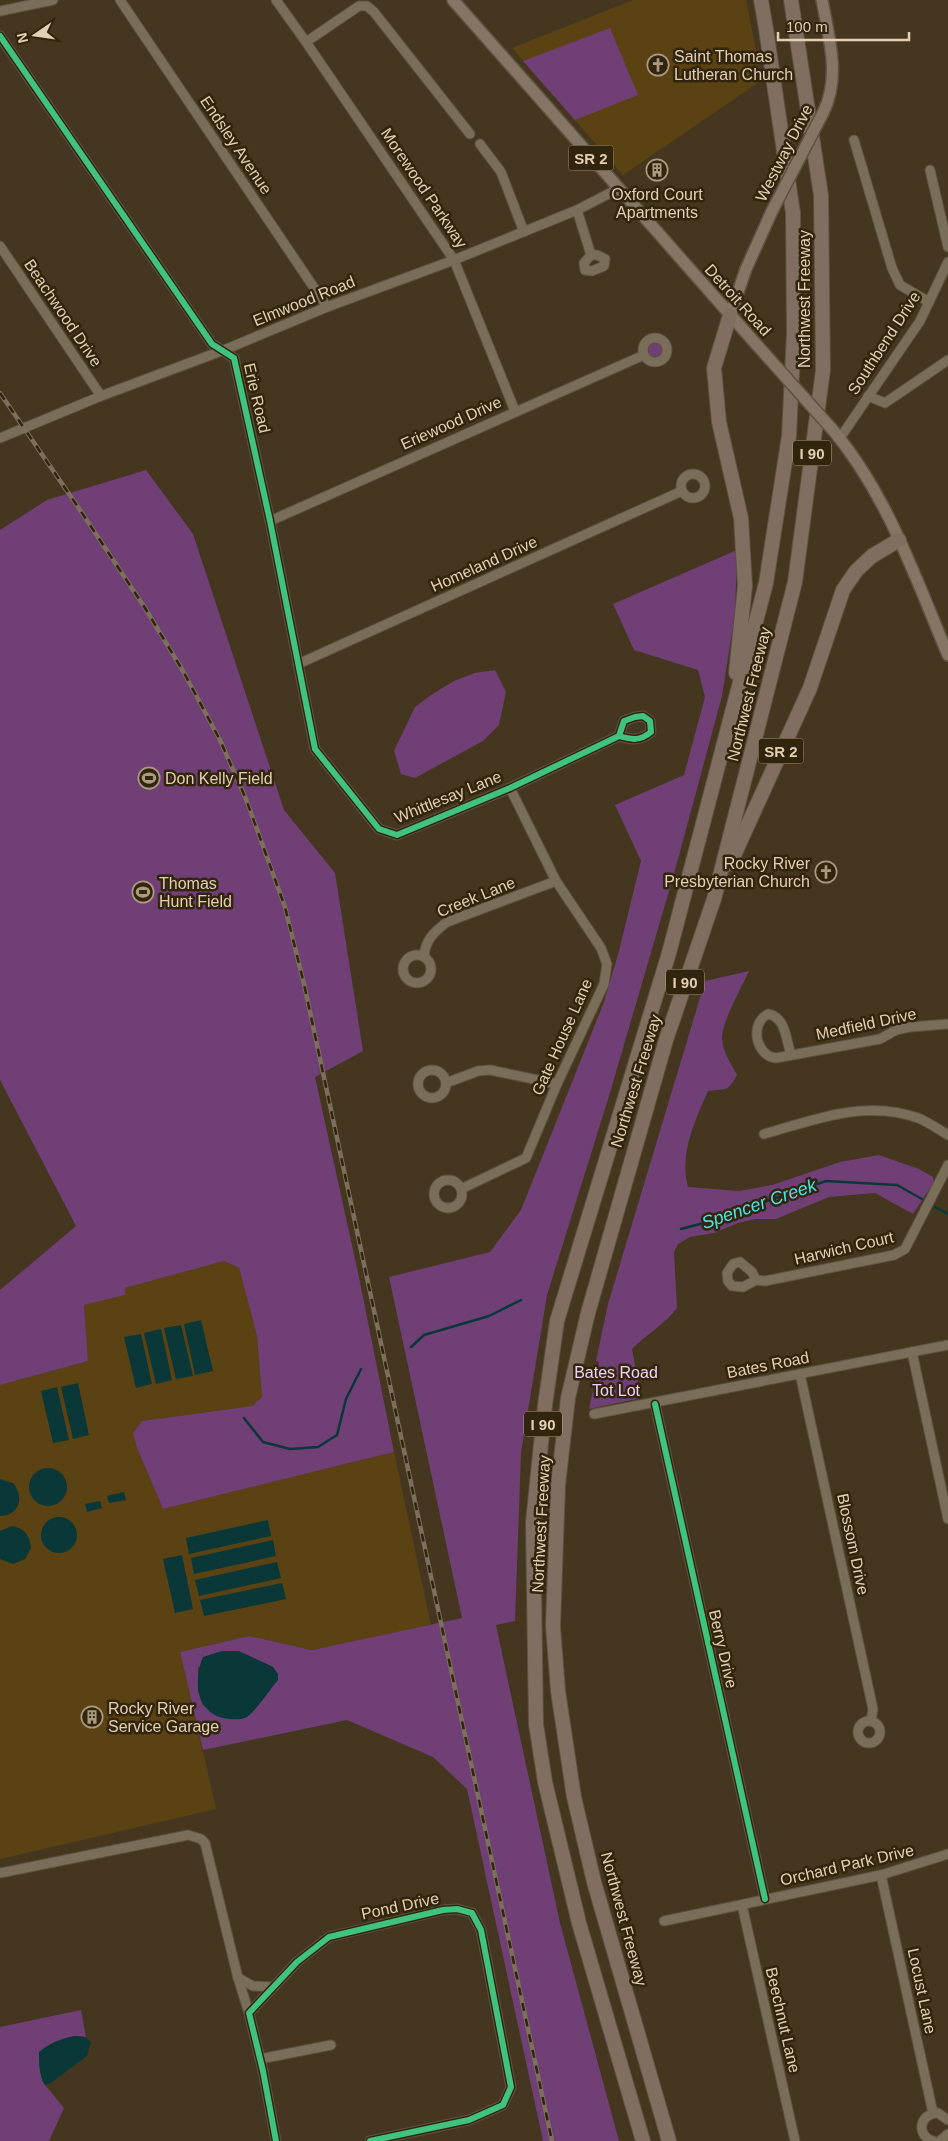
<svg xmlns="http://www.w3.org/2000/svg" width="948" height="2141" font-family="Arial,sans-serif">
<style>
.built{fill:#5b4212}
.green{fill:#6f3f76;fill-rule:evenodd}
.water{fill:#0a3838}
.lines{fill:none;stroke-linecap:round;stroke-linejoin:round}
.stream{stroke:#0a3838;stroke-width:2.5}
.minor-casing{stroke:#5d523f;stroke-width:11}
.major-casing{stroke:#5d523f;stroke-width:14}
.highway-casing{stroke:#5d523f;stroke-width:16}
.minor{stroke:#7a6e59;stroke-width:9}
.major{stroke:#857564;stroke-width:11}
.highway{stroke:#806f60;stroke-width:14}
.rail-casing{stroke:#7c705d;stroke-width:4.5}
.rail{stroke:#32250d;stroke-width:2.5;stroke-dasharray:8;stroke-linecap:butt}
.major-bridge-casing{stroke:#5d523f;stroke-width:14;stroke-linecap:butt}
.major-bridge{stroke:#857564;stroke-width:11}
.cycleway-casing{stroke:#32250d;stroke-width:9}
.cycleway{stroke:#40c37c;stroke-width:6}
.labels{text-anchor:middle;dominant-baseline:central;stroke-width:5;stroke-linejoin:round;paint-order:stroke}
.shield{fill:#32250d;stroke:#ad9d82;stroke-width:1}
.shield-label{font-size:15px;font-weight:bold;fill:#e2d0b4}
.poi-label{font-size:16px;fill:#e2d0b4;stroke:#32250d;text-anchor:start}
.street-label{font-size:16px;fill:#e2d0b4;stroke:#32250d}
.park-label{font-size:16px;fill:#f0d1f8;stroke:#32250d}
.water-label{font-size:18px;font-style:italic;fill:#4be3ea;stroke:#32250d}
</style>
<rect width="100%" height="100%" fill="#45371f"/>
<!-- built -->
<g class="built">
<polygon points="633,0 746,0 762,80 623,175 512,48"/>
<polygon points="224,1261 239,1268 257,1336 262,1397 252,1406 142,1421 133,1433 137,1448 163,1509 394,1452 431,1625 312,1650 249,1636 180,1652 216,1809 0,1859 0,1385 88,1361 84,1305 125,1295 125,1288"/>
</g>
<!-- green -->
<g class="green">
<polygon points="610,28 638,95 575,120 523,61"/>
<circle cx="655" cy="350" r="7"/>
<polygon points="146,470 193,534 284,810 335,873 363,1051 315,1077 359,1277 394,1452 163,1509 137,1448 133,1433 142,1421 252,1406 262,1397 257,1336 239,1268 224,1261 125,1288 125,1295 84,1305 88,1361 0,1385 0,1290 76,1226 0,1080 0,530 47,500"/>
<path d="M737,550L735,613L722,696L674,874L609,1096L547,1295L521,1453L515,1621L496,1625L560,1923L619,2141H543L467,1789L433,1757L347,1720L203,1750L180,1652L249,1636L312,1650L462,1618L389,1277L490,1252L521,1210L604,1002L619,951L641,861L615,805L684,775L705,697L698,670L634,650L613,604ZM260,1661L273,1667L203,1706L198,1691V1667Z"/>
<polygon points="495,670 506,692 499,725 483,741 415,778 401,774 394,751 415,707 431,695 454,681 475,673"/>
<path d="M749,971C742,986 721,1024 722,1039C723,1052 731,1064 737,1075C728,1092 726,1089 708,1091C695,1121 679,1154 688,1187L739,1191L772,1185L840,1162L879,1155L919,1169L933,1177L934,1182L913,1214L875,1193L829,1197L776,1219H755L738,1223L714,1233L690,1237L678,1244L674,1252L677,1308C665,1324 647,1334 632,1349L641,1398L589,1409L599,1362L596,1361L608,1304L705,981Z"/>
<polygon points="81,2010 86,2037 74,2036 42,2081 64,2108 49,2141 0,2141 0,2027"/>
</g>
<!-- water -->
<g class="water">
<polygon points="201,1320 213,1371 195,1375 184,1324"/>
<polygon points="181,1325 193,1376 176,1379 164,1328"/>
<polygon points="161,1329 172,1380 156,1384 144,1333"/>
<polygon points="141,1334 152,1384 136,1388 124,1337"/>
<polygon points="78,1383 89,1435 73,1439 61,1387"/>
<polygon points="57,1387 69,1440 53,1443 41,1391"/>
<circle cx="48" cy="1487" r="19"/>
<path d="M0,1479L13,1483C25,1497 19,1516 0,1516Z"/>
<polygon points="124,1492 126,1500 109,1503 107,1496"/>
<polygon points="100,1501 102,1508 87,1512 85,1504"/>
<circle cx="59" cy="1535" r="18"/>
<polygon points="268,1520 271,1536 189,1554 186,1538"/>
<path d="M12,1526C24,1528 30,1535 31,1548L25,1559L13,1564L0,1559V1531Z"/>
<polygon points="273,1540 276,1556 194,1574 191,1558"/>
<polygon points="182,1555 193,1609 175,1613 163,1559"/>
<polygon points="277,1562 281,1578 199,1596 195,1580"/>
<polygon points="282,1583 286,1599 204,1616 200,1600"/>
<path d="M222,1651H239L273,1667L278,1674V1680C271,1688 254,1714 245,1718C240,1720 235,1719 230,1719C197,1717 192,1682 203,1657Z"/>
<path d="M74,2036L86,2037L91,2042L87,2056L51,2083L45,2085C39,2076 39,2063 39,2052C50,2043 60,2039 74,2036Z"/>
</g>
<g class="lines">
<!-- stream -->
<g class="stream">
<polyline points="935,1207 948,1214"/>
<polyline points="681,1229 723,1218 749,1207 826,1181 897,1185 922,1199"/>
<polyline points="411,1347 424,1335 489,1316 521,1300"/>
<polyline points="244,1418 263,1442 290,1449 318,1447 337,1435 346,1399 361,1369"/>
</g>
<!-- minor casing -->
<g class="minor-casing">
<g id="minor">
<polyline points="120,0 327,307"/>
<polyline points="276,0 306,42 454,260 515,411"/>
<polyline points="0,11 53,0"/>
<path d="M0,36L212,344L234,358L270,521L315,749L379,829L397,835L510,788L619,736C632,740 640,741 651,732L650,721L643,716L635,717L624,721L619,736"/>
<polyline points="306,42 359,6 367,6 374,12 470,134"/>
<polyline points="854,140 892,268 900,285 929,302"/>
<polyline points="480,144 501,172 524,232"/>
<polyline points="930,170 948,247"/>
<polyline points="577,210 591,255"/>
<polyline points="0,246 101,396"/>
<polygon points="591,255 597,255 605,259 604,266 592,271 585,270 584,263"/>
<circle cx="655" cy="350" r="12"/>
<polyline points="868,396 885,403 948,360"/>
<polyline points="0,438 101,396 224,350 327,307 454,260 577,210 618,189"/>
<polyline points="840,438 920,321 948,262"/>
<circle cx="693" cy="486" r="12"/>
<polyline points="270,521 644,355"/>
<polyline points="298,664 682,491"/>
<circle cx="417" cy="969" r="14"/>
<path d="M424,957C425,940 434,932 447,922L556,881"/>
<path d="M791,1055C786,1040 786,1017 768,1014C749,1024 756,1056 776,1058L880,1039L896,1030L910,1027L948,1024"/>
<circle cx="432" cy="1084" r="14"/>
<polyline points="446,1083 478,1071 490,1070 557,1084"/>
<path d="M764,1134C814,1120 865,1099 918,1118C928,1122 938,1129 948,1135"/>
<circle cx="448" cy="1194" r="14"/>
<polyline points="461,1189 526,1158 557,1084 604,984 607,964 601,948 556,881 510,788"/>
<polyline points="756,1280 752,1272 740,1262 733,1264 727,1273 728,1281 732,1286 743,1287 756,1280 765,1281 894,1255 905,1249 948,1165"/>
<polyline points="912,1352 948,1519"/>
<polyline points="800,1374 873,1709 871,1721"/>
<polyline points="655,1404 765,1899"/>
<polyline points="594,1414 948,1345"/>
<circle cx="869" cy="1732" r="11"/>
<polyline points="0,1873 188,1835 201,1839 205,1843 238,1978 253,1986 274,1987"/>
<polyline points="881,1875 933,2113"/>
<polyline points="742,1905 795,2141"/>
<polyline points="664,1921 881,1875 948,1854"/>
<polyline points="238,1978 249,2013"/>
<polyline points="260,2059 331,2045"/>
<polyline points="276,2141 263,2071 249,2013 297,1962 329,1937 443,1910 457,1909 472,1913 481,1930 511,2087 503,2105 469,2120 370,2141"/>
<path d="M933,2141C915,2135 920,2113 938,2113L948,2120"/>
<polyline points="940,2141 948,2134"/>
</g>
</g>
<!-- major casing -->
<g class="major-casing">
<g id="major">
<polyline points="453,0 756,344"/>
<path d="M822,0C829,38 841,77 823,113"/>
<polyline points="730,315 746,269 772,211"/>
<path d="M832,429C887,494 915,577 948,655"/>
</g>
</g>
<!-- highway casing -->
<g class="highway-casing">
<g id="highway">
<polyline points="730,315 714,368 719,422 741,518 745,586 736,673"/>
<polyline points="730,864 810,688 843,590 856,571 872,556 899,540"/>
<polyline points="643,2141 579,1923 545,1782 536,1724 533,1522 545,1405 557,1321 669,953 766,583 789,436 794,333 793,213 766,29 761,0"/>
<polyline points="669,2141 594,1882 574,1797 558,1691 553,1626 558,1485 568,1398 588,1313 666,1040 714,899 795,582 823,370 821,195 791,0"/>
</g>
</g>
<!-- minor -->
<use href="#minor" class="minor"/>
<!-- major -->
<use href="#major" class="major"/>
<!-- highway -->
<use href="#highway" class="highway"/>
<!-- rail casing -->
<g class="rail-casing">
<polyline id="rail" points="0,393 78,507 145,608 183,671 220,740 246,799 285,907 304,984 552,2141"/>
</g>
<!-- rail -->
<use href="#rail" class="rail"/>
<!-- major-bridge casing -->
<g class="major-bridge-casing">
<g id="major-bridge">
<polyline points="772,211 823,113"/>
<polyline points="756,344 832,429"/>
</g>
</g>
<!-- major-bridge -->
<use href="#major-bridge" class="major-bridge"/>
<!-- cycleway casing -->
<g class="cycleway-casing">
<g id="cycleway">
<path d="M0,36L212,344L234,358L270,521L315,749L379,829L397,835L510,788L619,736C632,740 640,741 651,732L650,721L643,716L635,717L624,721L619,736"/>
<polyline points="655,1404 765,1899"/>
<polyline points="276,2141 263,2071 249,2013 297,1962 329,1937 443,1910 457,1909 472,1913 481,1930 511,2087 503,2105 469,2120 370,2141"/>
</g>
</g>
<!-- cycleway -->
<use href="#cycleway" class="cycleway"/>
</g>
<!-- icons -->
<defs>
<g id="church-ring" transform="scale(1.125)"><circle r="9.5" fill="#32250d" stroke="#ab9a80" stroke-width="1.5"/><path d="M-1.2-6h2.4v3.5h3.3v2.4h-3.3V6h-2.4V-.1h-3.3v-2.4h3.3Z" fill="#ab9a80"/></g>
<g id="building-ring" transform="scale(1.125)"><circle r="9.5" fill="#32250d" stroke="#ab9a80" stroke-width="1.5"/><path d="M-4-6H4V6H1V3H-1V6H-4ZM-2.5-4.3h1.7v1.8h-1.7ZM.8-4.3h1.7v1.8H.8ZM-2.5-1h1.7V.8h-1.7ZM.8-1h1.7V.8H.8Z" fill="#ab9a80"/></g>
<g id="stadium-ring" transform="scale(1.125)"><circle r="9.5" fill="#32250d" stroke="#ab9a80" stroke-width="1.5"/><path d="M0-5a6.5 5 0 1 0 0 10a6.5 5 0 1 0 0-10ZM-3.5-1.8h7v3.6h-7Z" fill="#ab9a80"/></g>
</defs>
<g fill-rule="evenodd">
<use href="#church-ring" x="658" y="65"/>
<use href="#building-ring" x="657" y="170"/>
<use href="#stadium-ring" x="149" y="778"/>
<use href="#church-ring" x="826" y="872"/>
<use href="#stadium-ring" x="143" y="892"/>
<use href="#building-ring" x="92" y="1717"/>
</g>
<g class="labels">
<!-- shield labels -->
<g class="shield">
<rect x="568.5" y="145.5" width="45" height="25" rx="4"/>
<rect x="793" y="440.5" width="38" height="25" rx="4"/>
<rect x="758.5" y="738.5" width="45" height="25" rx="4"/>
<rect x="666" y="969.5" width="38" height="25" rx="4"/>
<rect x="524" y="1411.5" width="38" height="25" rx="4"/>
</g>
<g class="shield-label">
<text x="591" y="158">SR 2</text>
<text x="812" y="453">I 90</text>
<text x="781" y="751">SR 2</text>
<text x="685" y="982">I 90</text>
<text x="543" y="1424">I 90</text>
</g>
<!-- poi labels -->
<g class="poi-label">
<text x="674" y="56">Saint Thomas<tspan x="674" dy="18">Lutheran Church</tspan></text>
<text x="657" y="194" text-anchor="middle">Oxford Court<tspan x="657" dy="18">Apartments</tspan></text>
<text x="165" y="778">Don Kelly Field</text>
<text x="810" y="863" text-anchor="end">Rocky River<tspan x="810" dy="18">Presbyterian Church</tspan></text>
<text x="159" y="883">Thomas<tspan x="159" dy="18">Hunt Field</tspan></text>
<text x="108" y="1708">Rocky River<tspan x="108" dy="18">Service Garage</tspan></text>
</g>
<!-- street labels -->
<g class="street-label">
<text transform="translate(236 145) rotate(56)">Endsley Avenue</text>
<text transform="translate(784 153) rotate(-63)">Westway Drive</text>
<text transform="translate(424 188) rotate(56)">Morewood Parkway</text>
<text transform="translate(804 299) rotate(-90)">Northwest Freeway</text>
<text transform="translate(738 300) rotate(48)">Detroit Road</text>
<text transform="translate(304 301) rotate(-22)">Elmwood Road</text>
<text transform="translate(63 313) rotate(56)">Beachwood Drive</text>
<text transform="translate(884 343) rotate(-57)">Southbend Drive</text>
<text transform="translate(257 398) rotate(77)">Erie Road</text>
<text transform="translate(451 423) rotate(-24)">Eriewood Drive</text>
<text transform="translate(484 564) rotate(-24)">Homeland Drive</text>
<text transform="translate(749 694) rotate(-76)">Northwest Freeway</text>
<text transform="translate(448 797) rotate(-22)">Whittlesay Lane</text>
<text transform="translate(476 897) rotate(-22)">Creek Lane</text>
<text transform="translate(866 1024) rotate(-12)">Medfield Drive</text>
<text transform="translate(562 1037) rotate(-66)">Gate House Lane</text>
<text transform="translate(636 1081) rotate(-73)">Northwest Freeway</text>
<text transform="translate(844 1248) rotate(-13)">Harwich Court</text>
<text transform="translate(768 1365) rotate(-11)">Bates Road</text>
<text transform="translate(541 1524) rotate(-87)">Northwest Freeway</text>
<text transform="translate(853 1544) rotate(78)">Blossom Drive</text>
<text transform="translate(723 1649) rotate(77)">Berry Drive</text>
<text transform="translate(847 1865) rotate(-13)">Orchard Park Drive</text>
<text transform="translate(400 1906) rotate(-12)">Pond Drive</text>
<text transform="translate(624 1919) rotate(75)">Northwest Freeway</text>
<text transform="translate(922 1991) rotate(78)">Locust Lane</text>
<text transform="translate(783 2020) rotate(77)">Beechnut Lane</text>
</g>
<!-- park labels -->
<g class="park-label">
<text x="616" y="1372">Bates Road<tspan x="616" dy="18">Tot Lot</tspan></text>
</g>
<!-- water labels -->
<g class="water-label">
<text transform="translate(759 1204) rotate(-19)">Spencer Creek</text>
</g>
</g>
<!-- north arrow -->
<g transform="translate(35 35) rotate(257)" stroke="#32250d" stroke-width="4" paint-order="stroke">
<path d="M0-4L9 19L0 12L-9 19Z" fill="#e2d0b4"/>
<text y="-8" font-size="14" font-weight="bold" text-anchor="middle" fill="#e2d0b4">N</text>
</g>
<!-- scale -->
<path d="M778 32v8h131v-8" fill="none" stroke="#e2d0b4" stroke-width="2.5"/>
<text x="786" y="32" font-size="15" fill="#e2d0b4" stroke="#32250d" stroke-width="4" paint-order="stroke">100 m</text>
</svg>
